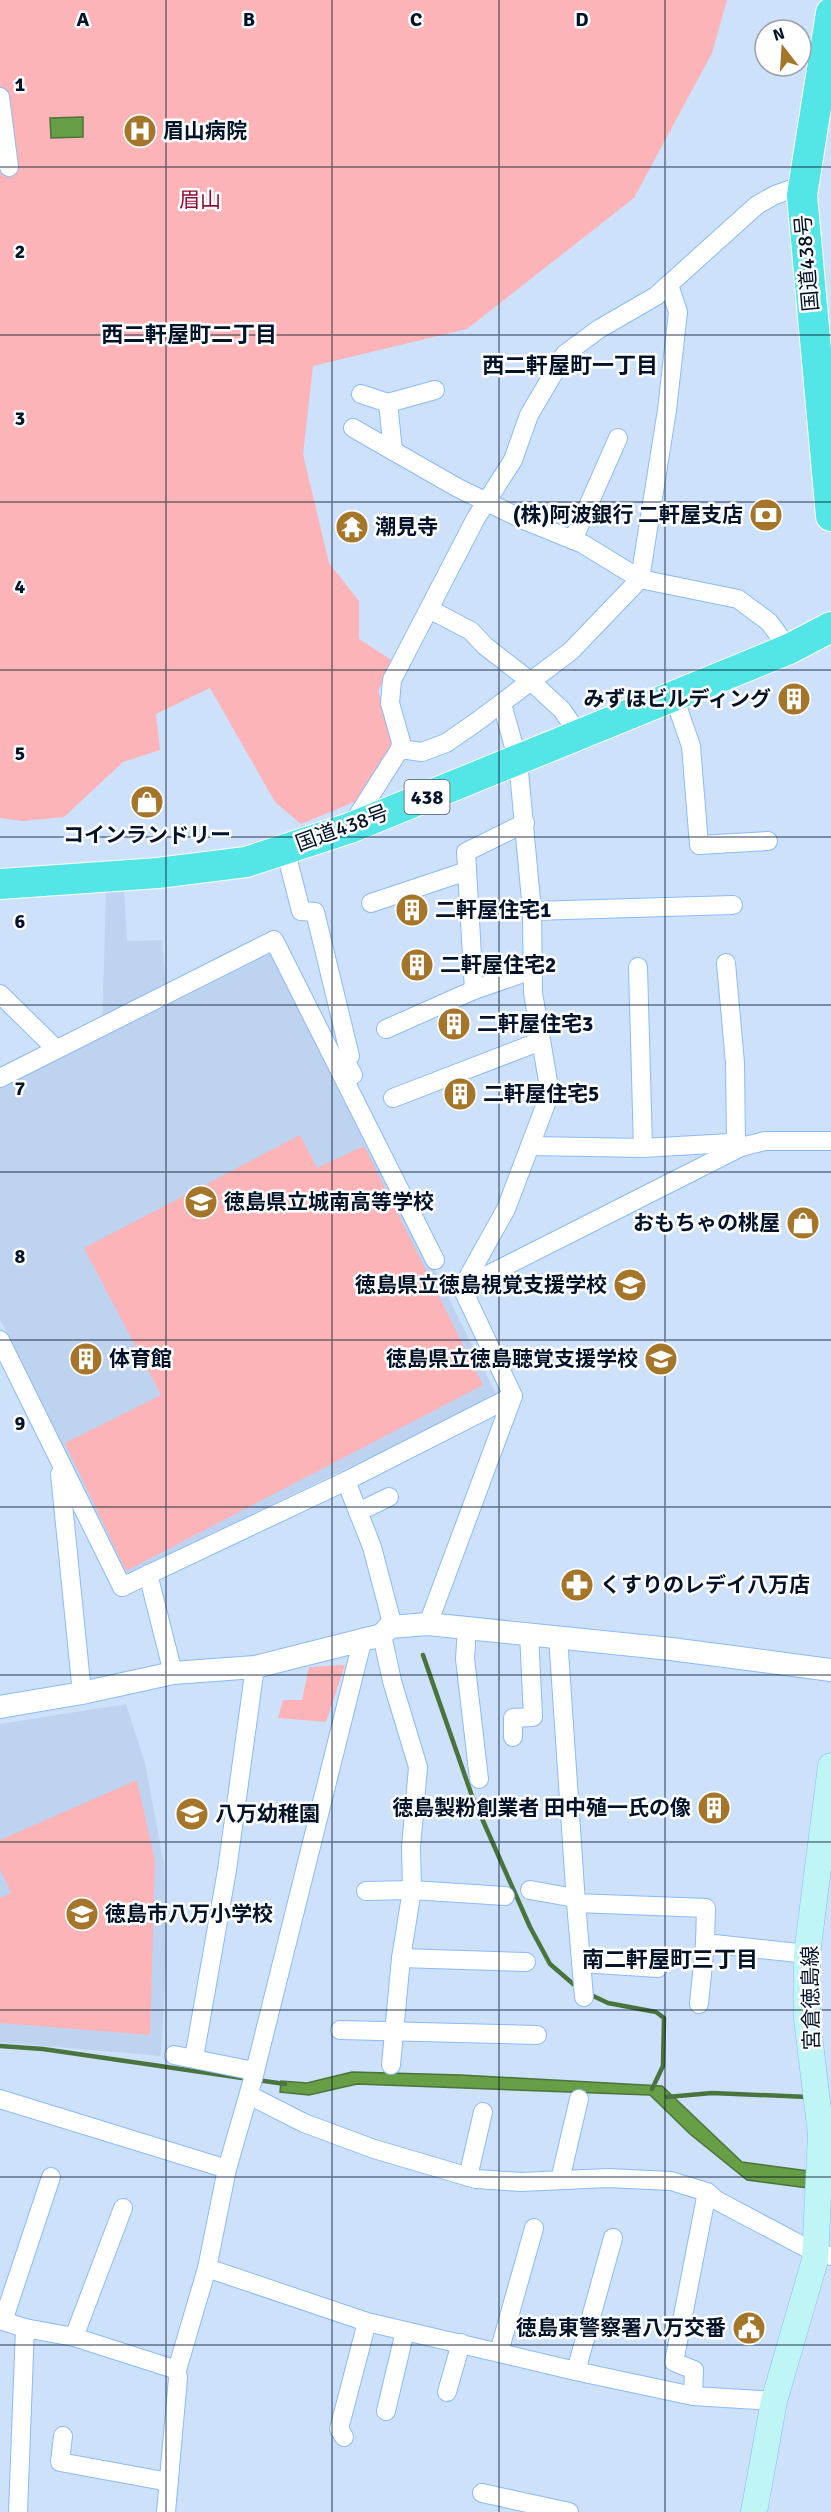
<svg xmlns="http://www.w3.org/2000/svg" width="831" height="2512" font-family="Signika,'Noto Sans JP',sans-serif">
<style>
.built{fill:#bed3ef}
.green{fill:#fcb4b8}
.water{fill:#689e45;stroke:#4a743d;stroke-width:1.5}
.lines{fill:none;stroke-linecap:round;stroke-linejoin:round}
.stream{stroke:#4a743d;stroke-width:4.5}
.minor-casing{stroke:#8abbf9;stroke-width:20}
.tertiary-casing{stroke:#8abbf9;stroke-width:24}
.secondary-casing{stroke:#8abbf9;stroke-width:27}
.trunk-casing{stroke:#fff;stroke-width:32}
.minor{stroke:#fff;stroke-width:18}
.tertiary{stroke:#fff;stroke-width:22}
.secondary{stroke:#bff5f5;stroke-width:26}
.trunk{stroke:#54e6e6;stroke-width:30}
.grid{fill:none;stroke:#03132a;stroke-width:1.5;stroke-opacity:0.55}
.labels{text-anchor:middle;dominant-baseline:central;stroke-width:5;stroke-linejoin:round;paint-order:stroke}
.shield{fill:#fff;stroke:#4f5a6a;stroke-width:1.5}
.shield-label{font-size:20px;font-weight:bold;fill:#03132a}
.poi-label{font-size:21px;font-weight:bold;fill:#03132a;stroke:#fff;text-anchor:start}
.park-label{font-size:21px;fill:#930b31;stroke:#fff}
.street-label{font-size:21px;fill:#03132a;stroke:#fff}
.neighbourhood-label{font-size:22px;font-weight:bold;fill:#03132a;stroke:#fff}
.grid-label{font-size:20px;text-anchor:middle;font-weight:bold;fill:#03132a;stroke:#fff;stroke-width:5;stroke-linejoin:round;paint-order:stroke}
</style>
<rect width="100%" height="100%" fill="#cde1fb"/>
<!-- built -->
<g class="built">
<polygon points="124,890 127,941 162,940 167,1001 276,946 497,1396 124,1576 0,1319 0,1085 102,1033 106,891"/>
<polygon points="126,1704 145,1763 164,1865 166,1963 161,2056 0,2042 0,1724"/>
</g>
<!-- green -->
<g class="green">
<polygon points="0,0 727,0 712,53 634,198 467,329 313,366 303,454 329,563 359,601 359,639 393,661 378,691 397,742 364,798 301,824 275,802 210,688 156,714 160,750 123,762 64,817 23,821 0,818"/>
<polygon points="300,1135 317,1168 364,1146 483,1385 126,1571 65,1443 161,1395 84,1248"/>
<polygon points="345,1665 326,1722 278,1718 283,1700 302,1700 309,1667"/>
<polygon points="137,1780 155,1861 150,2035 0,2023 0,1898 11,1893 0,1869 0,1840"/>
</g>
<!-- water -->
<g class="water">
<polygon points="83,117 83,137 51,138 50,118"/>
<polygon points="352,2072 461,2075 662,2086 742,2162 831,2174 831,2191 747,2180 690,2134 650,2095 357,2084 309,2095 280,2092 281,2081 307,2083"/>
</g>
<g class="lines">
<!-- stream -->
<g class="stream">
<polyline points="423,1655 472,1796 530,1927 550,1964 579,1989"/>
<polyline points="589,1994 608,2003 656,2012 664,2018 663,2066 652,2089"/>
<polyline points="0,2046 43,2049 249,2079"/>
<polyline points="257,2080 285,2084"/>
<polyline points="667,2097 712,2093 808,2097"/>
</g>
<!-- minor casing -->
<g class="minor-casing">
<g id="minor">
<polyline points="0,97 9,167"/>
<polyline points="361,394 388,403"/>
<polyline points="353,428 458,488 526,521 583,544 640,579 667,410 678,312 669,285"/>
<polyline points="393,451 388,403 435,390"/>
<polyline points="573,540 618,438"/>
<polyline points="429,609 471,631 485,646 534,684 562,710 580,736"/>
<polyline points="674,697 691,746 699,845 768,841"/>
<polyline points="502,704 518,761 532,911 533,993 550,1093 506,1209 462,1288 513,1396"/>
<polyline points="400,749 422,752 446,743 475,723 571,651 640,579 738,599 769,622 789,649"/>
<polyline points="525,823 466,852 474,990 532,970"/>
<polyline points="351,826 400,749 401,742 390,703 392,680 476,518 513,460 529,415 565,354 599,329 656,296 757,205 775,195 803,185"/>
<polyline points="285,849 301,911 315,912 350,1056 344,1058 353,1075"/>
<polyline points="371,903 467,871"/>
<polyline points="532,911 733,905"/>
<polyline points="726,963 735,1063 736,1143"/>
<polyline points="638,967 643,1148"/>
<polyline points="0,994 56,1049"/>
<polyline points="386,1029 474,990"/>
<polyline points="0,1078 274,940 435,1260"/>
<polyline points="393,1098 541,1041"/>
<polyline points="530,1146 643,1148 730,1143 741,1147"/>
<polyline points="462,1288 741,1147 765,1141 831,1141"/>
<polyline points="0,1340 122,1587 346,1481 513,1396 428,1624"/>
<polyline points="60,1474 82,1693"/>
<polyline points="346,1481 372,1547 393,1627"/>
<polyline points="358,1512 389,1497"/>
<polyline points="148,1574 173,1673"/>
<polyline points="467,1628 465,1659 479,1779"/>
<polyline points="382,1635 392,1681 418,1767 411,1847 412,1890 401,1958 391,2065"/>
<polyline points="558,1636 576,1903 706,1908 705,1943 807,1954"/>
<polyline points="513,1737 513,1718 533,1717 529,1633"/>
<polyline points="530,1890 575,1898"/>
<polyline points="366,1891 412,1890 505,1896"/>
<polyline points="576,1903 584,1997"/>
<polyline points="401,1958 526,1962"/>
<polyline points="581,1963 658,1968"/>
<polyline points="699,2004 705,1943"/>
<polyline points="340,2030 537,2035"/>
<polyline points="174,2055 254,2071"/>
<polyline points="194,2058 227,1870 255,1667"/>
<polyline points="249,2095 304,2123 374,2149 476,2179 521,2182 608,2178 671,2181 707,2192 716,2200 816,2253 831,2256"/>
<polyline points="0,2099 227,2169"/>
<polyline points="468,2177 483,2112"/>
<polyline points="560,2180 579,2099"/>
<polyline points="207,2268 367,2322 580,2372 693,2396 774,2401"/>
<polyline points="0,2320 25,2328 74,2337 177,2370"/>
<polyline points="3,2321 51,2177"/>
<polyline points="74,2337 123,2208"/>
<polyline points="499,2352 534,2228"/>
<polyline points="576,2371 613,2238"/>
<polyline points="447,2392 461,2343"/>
<polyline points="693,2396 694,2370 674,2362 707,2192"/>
<polyline points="386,2411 405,2331"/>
<polyline points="63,2436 60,2462 169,2482"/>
<polyline points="344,2437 339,2429 367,2322"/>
<polyline points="482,2493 569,2512"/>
<polyline points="18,2512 25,2328"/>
<polyline points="166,2512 178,2378 177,2370 207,2268 227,2169 253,2079 363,1638"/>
</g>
</g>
<!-- tertiary casing -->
<g class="tertiary-casing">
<polyline id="tertiary" points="0,1707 82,1693 173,1673 255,1667 382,1635 389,1627 428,1624 671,1649 831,1670"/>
</g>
<!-- secondary casing -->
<g class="secondary-casing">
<polyline id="secondary" points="754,2512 774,2401 815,2260 821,2134 807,2019 807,1954 831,1766"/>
</g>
<!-- trunk casing -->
<g class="trunk-casing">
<g id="trunk">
<polyline points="831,13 802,195 831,516"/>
<polyline points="0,884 158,873 246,862 350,828 789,649 831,627"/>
</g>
</g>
<!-- minor -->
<use href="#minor" class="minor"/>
<!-- tertiary -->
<use href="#tertiary" class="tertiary"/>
<!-- secondary -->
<use href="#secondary" class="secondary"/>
<!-- trunk -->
<use href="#trunk" class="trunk"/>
</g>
<!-- grid -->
<path class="grid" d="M166,0V2512M332,0V2512M499,0V2512M665,0V2512M0,167H831M0,335H831M0,502H831M0,670H831M0,837H831M0,1005H831M0,1172H831M0,1340H831M0,1507H831M0,1675H831M0,1842H831M0,2010H831M0,2177H831M0,2345H831"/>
<!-- icons -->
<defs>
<g id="hospital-disc" transform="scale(1.725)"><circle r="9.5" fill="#a57529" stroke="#fff"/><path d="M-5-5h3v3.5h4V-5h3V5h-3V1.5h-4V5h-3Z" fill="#fff"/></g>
<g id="bank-disc" transform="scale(1.725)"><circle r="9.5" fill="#a57529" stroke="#fff"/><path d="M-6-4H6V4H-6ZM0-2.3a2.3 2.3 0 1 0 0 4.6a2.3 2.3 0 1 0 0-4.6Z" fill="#fff"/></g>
<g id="temple-disc" transform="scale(1.725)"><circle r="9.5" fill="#a57529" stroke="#fff"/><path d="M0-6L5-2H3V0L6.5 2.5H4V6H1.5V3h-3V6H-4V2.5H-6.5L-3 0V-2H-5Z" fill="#fff"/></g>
<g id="building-disc" transform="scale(1.725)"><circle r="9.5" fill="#a57529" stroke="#fff"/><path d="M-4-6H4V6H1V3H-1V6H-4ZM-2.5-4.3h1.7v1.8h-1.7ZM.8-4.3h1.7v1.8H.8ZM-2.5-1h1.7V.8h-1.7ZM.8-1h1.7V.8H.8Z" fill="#fff"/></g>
<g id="shop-disc" transform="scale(1.725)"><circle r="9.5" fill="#a57529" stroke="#fff"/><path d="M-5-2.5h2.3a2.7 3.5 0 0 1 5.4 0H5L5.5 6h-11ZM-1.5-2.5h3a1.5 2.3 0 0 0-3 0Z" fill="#fff"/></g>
<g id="school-disc" transform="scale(1.725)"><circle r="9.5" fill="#a57529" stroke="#fff"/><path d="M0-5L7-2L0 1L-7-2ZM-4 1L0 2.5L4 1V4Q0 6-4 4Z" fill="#fff"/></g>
<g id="pharmacy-disc" transform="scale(1.725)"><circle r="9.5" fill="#a57529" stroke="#fff"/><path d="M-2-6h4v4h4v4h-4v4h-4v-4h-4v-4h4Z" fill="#fff"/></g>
<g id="civic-disc" transform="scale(1.725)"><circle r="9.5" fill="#a57529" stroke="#fff"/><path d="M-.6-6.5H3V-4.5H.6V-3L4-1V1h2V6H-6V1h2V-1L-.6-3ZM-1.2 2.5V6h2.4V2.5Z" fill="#fff"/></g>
</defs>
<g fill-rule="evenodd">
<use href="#hospital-disc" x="140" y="131"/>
<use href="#bank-disc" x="766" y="515"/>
<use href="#temple-disc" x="352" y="527"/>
<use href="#building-disc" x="794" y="699"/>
<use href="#shop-disc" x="147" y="802"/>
<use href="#building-disc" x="412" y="910"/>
<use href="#building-disc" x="417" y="965"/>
<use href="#building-disc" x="454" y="1024"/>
<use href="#building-disc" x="460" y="1094"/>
<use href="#school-disc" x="201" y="1202"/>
<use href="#shop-disc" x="803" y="1223"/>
<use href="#school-disc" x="630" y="1285"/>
<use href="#building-disc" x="86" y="1359"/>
<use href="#school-disc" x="661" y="1359"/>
<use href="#pharmacy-disc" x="577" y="1585"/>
<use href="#building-disc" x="714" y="1808"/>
<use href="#school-disc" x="192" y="1814"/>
<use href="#school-disc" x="82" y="1914"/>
<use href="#civic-disc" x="749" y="2328"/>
</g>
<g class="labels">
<!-- shield labels -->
<rect class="shield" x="404.5" y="780" width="45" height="34" rx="4.5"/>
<g class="shield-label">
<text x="427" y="797">438</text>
</g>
<!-- poi labels -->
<g class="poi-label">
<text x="163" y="131">眉山病院</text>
<text x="743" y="515" text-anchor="end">(株)阿波銀行 二軒屋支店</text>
<text x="375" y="527">潮見寺</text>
<text x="771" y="699" text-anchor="end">みずほビルディング</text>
<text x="147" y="835" text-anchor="middle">コインランドリー</text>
<text x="435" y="910">二軒屋住宅1</text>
<text x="440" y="965">二軒屋住宅2</text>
<text x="477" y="1024">二軒屋住宅3</text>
<text x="483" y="1094">二軒屋住宅5</text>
<text x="224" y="1202">徳島県立城南高等学校</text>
<text x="780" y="1223" text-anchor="end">おもちゃの桃屋</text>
<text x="607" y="1285" text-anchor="end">徳島県立徳島視覚支援学校</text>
<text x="109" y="1359">体育館</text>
<text x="638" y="1359" text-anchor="end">徳島県立徳島聴覚支援学校</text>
<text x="600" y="1585">くすりのレデイ八万店</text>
<text x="691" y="1808" text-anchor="end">徳島製粉創業者 田中殖一氏の像</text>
<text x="215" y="1814">八万幼稚園</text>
<text x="105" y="1914">徳島市八万小学校</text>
<text x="726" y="2328" text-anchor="end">徳島東警察署八万交番</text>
</g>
<!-- park labels -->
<g class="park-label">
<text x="200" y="200">眉山</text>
</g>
<!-- street labels -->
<g class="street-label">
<text transform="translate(807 263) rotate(-95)">国道438号</text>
<text transform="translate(342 828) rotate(-20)">国道438号</text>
<text transform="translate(811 1998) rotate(-91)">宮倉徳島線</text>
</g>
<!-- neighbourhood labels -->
<g class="neighbourhood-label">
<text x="189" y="334">西二軒屋町二丁目</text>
<text x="570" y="365">西二軒屋町一丁目</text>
<text x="670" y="1959">南二軒屋町三丁目</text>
</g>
</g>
<g class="grid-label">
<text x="83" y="26">A</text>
<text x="249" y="26">B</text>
<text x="416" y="26">C</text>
<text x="582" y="26">D</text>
<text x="20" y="91">1</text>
<text x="20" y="258">2</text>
<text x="20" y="425">3</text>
<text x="20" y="593">4</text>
<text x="20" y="760">5</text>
<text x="20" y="928">6</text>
<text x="20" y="1095">7</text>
<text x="20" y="1263">8</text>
<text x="20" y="1430">9</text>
</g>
<!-- north arrow -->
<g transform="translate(783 48) rotate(343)"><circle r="28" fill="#ffffff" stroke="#9aa1aa" stroke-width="1.5"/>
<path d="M0-4.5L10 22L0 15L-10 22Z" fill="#a57529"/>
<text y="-9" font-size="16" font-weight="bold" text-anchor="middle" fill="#03132a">N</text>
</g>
</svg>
